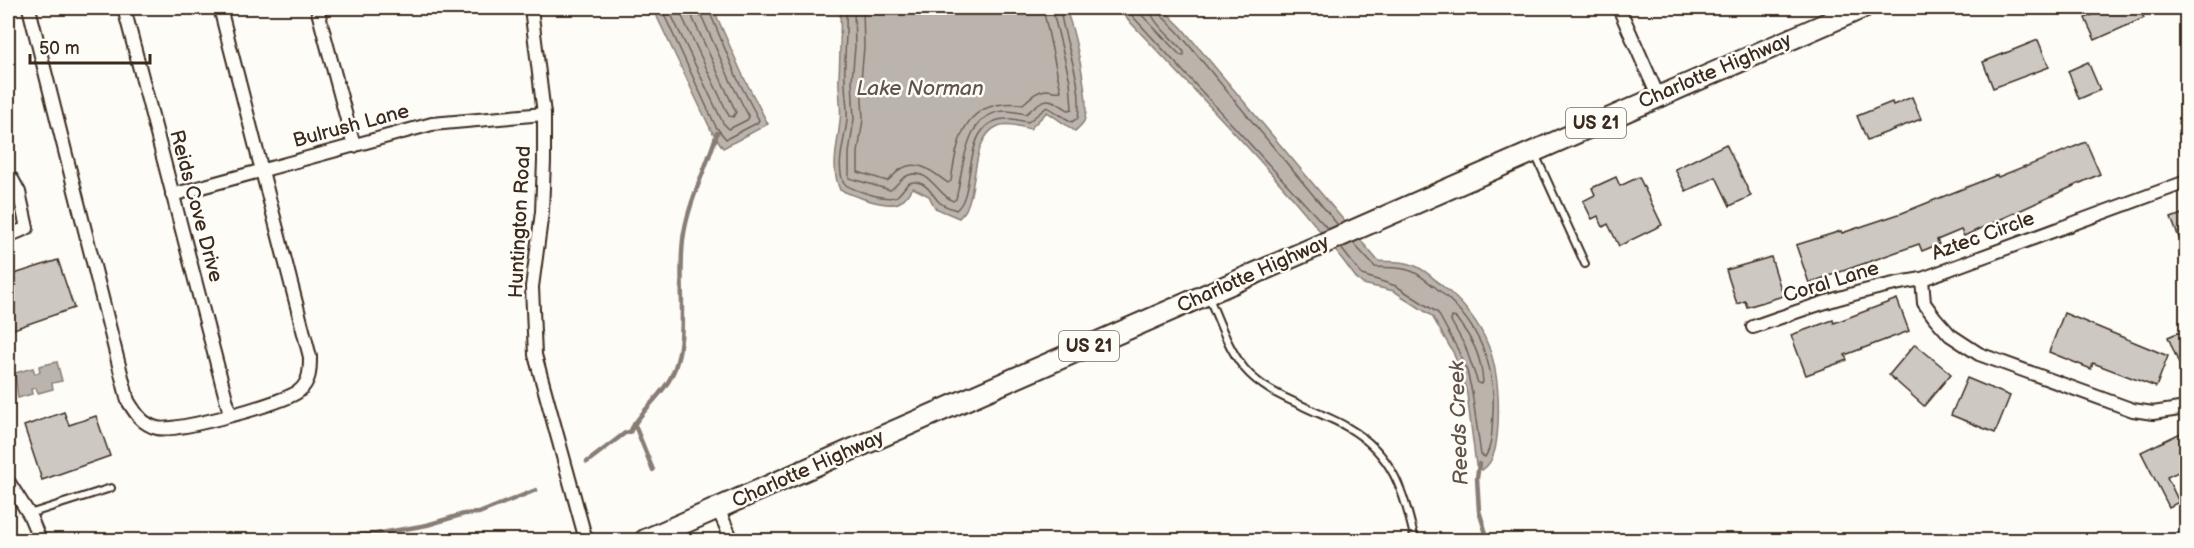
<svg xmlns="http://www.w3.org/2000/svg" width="2194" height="548" font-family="'Balsamiq Sans',sans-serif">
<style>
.water{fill:#bbb4ad;stroke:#887d74;stroke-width:1.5}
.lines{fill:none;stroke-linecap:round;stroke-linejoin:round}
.shore{stroke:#6e6157;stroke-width:1.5}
.stream{stroke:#887d74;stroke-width:4.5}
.building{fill:#cdc8c2;stroke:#3b2a1e;stroke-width:1.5}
.lane-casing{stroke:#3b2a1e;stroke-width:10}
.street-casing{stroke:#3b2a1e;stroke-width:16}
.primary-casing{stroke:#3b2a1e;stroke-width:24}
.lane{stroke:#fdfcf7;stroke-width:6}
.street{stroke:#fdfcf7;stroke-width:12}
.primary{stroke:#fdfcf7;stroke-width:20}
.labels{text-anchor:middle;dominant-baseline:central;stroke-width:5;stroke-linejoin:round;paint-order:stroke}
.shield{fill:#fdfcf7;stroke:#75695f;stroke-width:1.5}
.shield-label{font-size:18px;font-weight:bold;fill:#3b2a1e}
.street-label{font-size:20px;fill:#3b2a1e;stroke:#fdfcf7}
.water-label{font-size:21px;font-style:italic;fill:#615349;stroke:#fdfcf7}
</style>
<rect width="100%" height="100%" fill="#fdfcf7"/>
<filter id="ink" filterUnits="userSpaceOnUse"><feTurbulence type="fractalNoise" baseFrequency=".0167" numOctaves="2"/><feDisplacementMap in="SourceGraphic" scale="12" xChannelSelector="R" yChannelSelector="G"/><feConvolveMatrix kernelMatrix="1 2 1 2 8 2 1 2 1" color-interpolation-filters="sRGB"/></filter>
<g filter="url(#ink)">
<!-- water -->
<g class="water">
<polygon points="654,8 713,8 743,76 768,124 723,148 711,130 658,19"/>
<path d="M840,8H1065C1073,25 1092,104 1084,121C1083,124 1077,129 1075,131L1047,112L1030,129C1021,127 1008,122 998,126C971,138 978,184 967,207C966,211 962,215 959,218L935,208L929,196L913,188C909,192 905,199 900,202C887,210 853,195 840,190C830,167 838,145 840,121C842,107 838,92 839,78C840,55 841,31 840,8Z"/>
<path d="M1117,8H1162L1182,28L1378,261C1388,262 1400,261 1410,264C1421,267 1431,276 1440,284C1489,323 1501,364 1498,425C1497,439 1496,462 1482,470L1476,465L1467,394L1461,373L1453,352L1432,316L1394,291L1363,284L1357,279C1286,182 1199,96 1117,8Z"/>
<polygon points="57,362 62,381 52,383 53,389 38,393 36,388 31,389 32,394 18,398 15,373 33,368 35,374 40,372 39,366"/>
</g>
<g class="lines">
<!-- shore -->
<g class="shore">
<polyline points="661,8 716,127 726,139 757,123 759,120 737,78 708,8"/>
<polyline points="668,8 723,123 729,129 747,120 749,117 731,82 701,15 700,8"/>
<polyline points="678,8 729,116 733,117 736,112 693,19 691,8"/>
<path d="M846,8C847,33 844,57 845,82C845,95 848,108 847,120C845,141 835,164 844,184C853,190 888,202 897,196C904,191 906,181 915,182C928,183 932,195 939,202C943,206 951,208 956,210C978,194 959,122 1005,119C1013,118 1021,121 1028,122L1047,107L1072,122L1078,118C1084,80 1064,45 1060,8"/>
<path d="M854,8L855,47L852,80L854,119L849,153V178L890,190C897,186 901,177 909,175C929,168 938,195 953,201L956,199C964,169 963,111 1007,111C1013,111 1019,113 1026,114C1046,97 1046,95 1068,110L1072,109L1070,81L1052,8"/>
<path d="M863,8L864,47L861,81L863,119L858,153V172L887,181C892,178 896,172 901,169C919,158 935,174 948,183L951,181C958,134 966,98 1023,104C1030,98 1036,91 1046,90C1052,90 1056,92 1061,91L1043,8"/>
<polyline points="1125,8 1328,229"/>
<path d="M1135,8L1180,55L1184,56V52C1174,39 1152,24 1150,8"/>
<polyline points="1158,8 1159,13 1178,32 1338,225"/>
<path d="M1341,248L1362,275L1396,286L1438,313L1458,350L1467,371L1472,392L1481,455L1485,457C1493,445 1492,426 1493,412C1496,359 1475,319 1435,287C1426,281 1418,272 1408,270C1397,267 1386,268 1375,267L1353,243"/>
<path d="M1452,317L1456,318C1472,339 1481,354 1483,382L1481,384L1478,383L1465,346L1451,321Z"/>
</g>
<!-- stream -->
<g class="stream">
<polyline points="634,423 653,470"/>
<path d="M587,462L625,433L630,432C639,412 661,397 671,377C691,339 676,276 684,233C690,198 707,167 717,133"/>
<polyline points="1479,464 1477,478 1479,511 1488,540"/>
<polyline points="286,540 376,534 427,525 464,514 479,513 536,490"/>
</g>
</g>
<!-- building -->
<g class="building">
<polygon points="2107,8 2139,8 2144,18 2095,40 2085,18"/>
<polygon points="2038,40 2049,67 1993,88 1983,62"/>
<polygon points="2088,62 2100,90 2079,99 2068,71"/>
<polygon points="1912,97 1921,119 1867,140 1857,116 1892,102 1893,105"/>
<polygon points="2086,142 2100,174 1964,236 1961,230 1937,240 1939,244 1922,251 1919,244 1809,283 1796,245 1841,231 1842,233 1902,213 1997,175 1998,177 2025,166 2025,167"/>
<polygon points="1726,144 1751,196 1730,206 1716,177 1686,191 1675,169"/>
<polygon points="1616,177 1620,186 1639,177 1662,225 1619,246 1608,224 1603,227 1598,216 1592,219 1583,201 1595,195 1592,188"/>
<polygon points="2187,212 2187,255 2186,255 2171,218"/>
<polygon points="1771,257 1783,296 1747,307 1745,301 1737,304 1726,270"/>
<polygon points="58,260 74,308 8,331 8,276"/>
<polygon points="1897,299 1909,331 1845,355 1847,360 1806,375 1791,335 1833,320 1834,323"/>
<polygon points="2064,313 2168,356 2156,387 2093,363 2091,369 2049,352"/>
<polygon points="2187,329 2187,381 2186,381 2168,337"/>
<polygon points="1915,344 1951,374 1924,406 1889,375"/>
<polygon points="1967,378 2010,396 1995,433 1951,415"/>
<polygon points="64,412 69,425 96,416 110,456 42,480 24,426"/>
<polygon points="2187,430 2187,468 2167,477 2179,502 2169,507 2141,452"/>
</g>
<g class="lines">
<!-- lane casing -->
<g class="lane-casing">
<g id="lane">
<polyline points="1535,154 1585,264"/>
<path d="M1209,298C1219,321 1228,348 1244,368C1259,386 1280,396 1301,405C1316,413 1332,418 1347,427C1394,454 1403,491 1415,540"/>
<polyline points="29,514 111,488"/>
</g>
</g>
<!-- street casing -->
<g class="street-casing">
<g id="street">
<path d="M29,8L128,401C136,414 142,424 157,428C175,433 284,403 299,391C310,382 310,370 310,357L220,8"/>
<polyline points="124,8 230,414"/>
<polyline points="317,8 354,146"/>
<polyline points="531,8 544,114 544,161 542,212 532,287 535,355 586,540"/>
<polyline points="1619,8 1658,96"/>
<polyline points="8,181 12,179 19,192 27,228 8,236"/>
<polyline points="2186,182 1922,279 1924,303 1935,318 1950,335 1979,354 2133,410 2153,413 2186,408"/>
<polyline points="172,195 432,124 544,114"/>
<path d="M1753,327C1809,307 1863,288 1922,279"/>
<polyline points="8,481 29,514 40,540"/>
<polyline points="718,509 732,540"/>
</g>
</g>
<!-- primary casing -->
<g class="primary-casing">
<polyline id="primary" points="645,540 1862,8"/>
</g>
<!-- lane -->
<use href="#lane" class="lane"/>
<!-- street -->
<use href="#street" class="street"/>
<!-- primary -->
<use href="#primary" class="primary"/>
</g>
</g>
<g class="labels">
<!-- shield labels -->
<g class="shield">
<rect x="1566" y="108" width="60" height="30" rx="4.5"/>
<rect x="1059" y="331" width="60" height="30" rx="4.5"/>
</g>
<g class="shield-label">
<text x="1596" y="123">US 21</text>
<text x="1089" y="346">US 21</text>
</g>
<!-- street labels -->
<g class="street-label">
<text transform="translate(1715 71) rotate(-23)">Charlotte Highway</text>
<text transform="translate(351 126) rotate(-15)">Bulrush Lane</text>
<text transform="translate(196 206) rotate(75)">Reids Cove Drive</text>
<text transform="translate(520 222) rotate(-87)">Huntington Road</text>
<text transform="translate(1983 236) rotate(-20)">Aztec Circle</text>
<text transform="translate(1253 274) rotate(-24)">Charlotte Highway</text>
<text transform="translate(1831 282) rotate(-17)">Coral Lane</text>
<text transform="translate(808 469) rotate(-24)">Charlotte Highway</text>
</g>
<!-- water labels -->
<g class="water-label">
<text x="920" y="88">Lake Norman</text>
<text transform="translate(1459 423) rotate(-92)">Reeds Creek</text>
</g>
</g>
<!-- margin -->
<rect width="2194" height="548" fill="none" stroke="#fdfcf7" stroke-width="30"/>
<rect x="15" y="15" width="2164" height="518" fill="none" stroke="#3b2a1e" stroke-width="2" filter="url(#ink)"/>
<!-- scale -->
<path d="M30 54v9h120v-9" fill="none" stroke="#3b2a1e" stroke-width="3"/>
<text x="39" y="54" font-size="18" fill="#3b2a1e" stroke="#fdfcf7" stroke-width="4.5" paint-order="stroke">50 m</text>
</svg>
